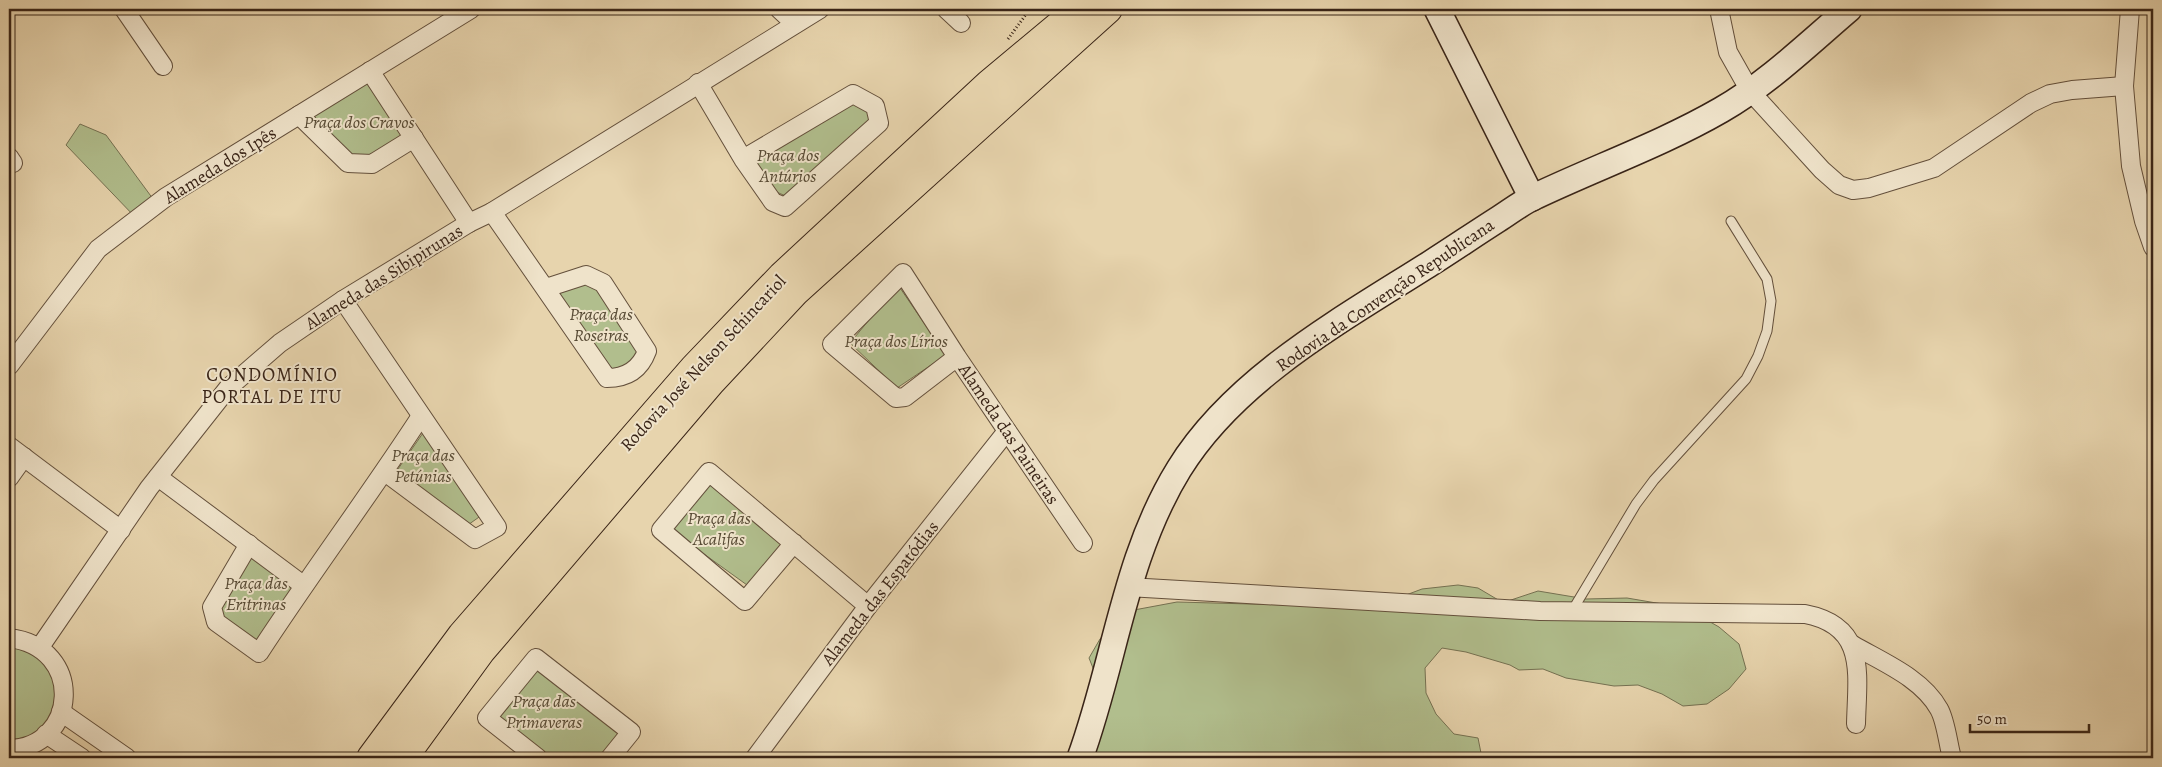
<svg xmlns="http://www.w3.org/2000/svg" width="2162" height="767" font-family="Alegreya,serif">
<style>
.green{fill:#b1be8d;stroke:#757152}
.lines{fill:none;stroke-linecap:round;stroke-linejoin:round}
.lane-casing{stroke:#64503c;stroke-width:11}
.street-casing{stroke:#64503c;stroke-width:20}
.secondary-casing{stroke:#392417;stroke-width:28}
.primary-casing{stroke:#392417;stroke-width:30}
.path{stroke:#392417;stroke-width:3;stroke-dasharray:1 2.5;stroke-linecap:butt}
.lane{stroke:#efe3ca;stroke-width:9}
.street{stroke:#efe3ca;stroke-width:18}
.secondary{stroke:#efe3ca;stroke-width:25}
.primary{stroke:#e7d4ad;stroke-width:28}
.labels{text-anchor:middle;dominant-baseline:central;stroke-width:4;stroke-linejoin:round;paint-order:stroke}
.park-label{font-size:18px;font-style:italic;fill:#574a34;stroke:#efe3ca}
.street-label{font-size:18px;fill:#392417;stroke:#efe3ca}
.neighbourhood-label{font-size:19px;letter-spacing:1px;fill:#392417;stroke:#efe3ca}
</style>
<rect width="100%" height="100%" fill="#e7d4ad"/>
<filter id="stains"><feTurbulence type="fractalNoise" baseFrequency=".004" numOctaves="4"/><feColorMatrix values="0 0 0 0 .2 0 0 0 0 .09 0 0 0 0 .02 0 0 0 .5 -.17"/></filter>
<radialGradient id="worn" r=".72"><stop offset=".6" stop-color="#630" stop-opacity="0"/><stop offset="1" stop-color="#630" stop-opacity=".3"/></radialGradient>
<!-- green -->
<g class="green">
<polygon points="369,74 411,137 372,162 348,161 302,116"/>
<polygon points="852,97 869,109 873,121 788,197 772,190 753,158"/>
<polygon points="80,124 106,135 156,203 136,218 66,145"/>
<polygon points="585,279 601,286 641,357 609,375 554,290"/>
<polygon points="898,285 946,355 897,388 850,343"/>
<polygon points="423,433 482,515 465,527 398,469"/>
<polygon points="710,484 786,543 747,585 672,531"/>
<polygon points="247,552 296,587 256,643 220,617 220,603"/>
<polygon points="1458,585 1478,588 1500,601 1505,602 1538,591 1586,599 1627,598 1674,606 1698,615 1719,627 1739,644 1746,669 1729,689 1707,704 1683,706 1662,694 1638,685 1614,686 1566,678 1543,669 1519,670 1510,665 1466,652 1442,648 1425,668 1426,693 1436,714 1454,734 1478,738 1482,758 1080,758 1100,703 1093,668 1089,658 1100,639 1116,621 1134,610 1177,602 1359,607 1382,604 1422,589"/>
<polygon points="9,643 49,661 61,700 43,732 9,743"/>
<polygon points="538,664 623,733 602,758 550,758 496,716"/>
</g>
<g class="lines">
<!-- lane casing -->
<g class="lane-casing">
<polyline id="lane" points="1572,611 1636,504 1654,480 1746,379 1758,356 1767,331 1771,301 1767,279 1731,221"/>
</g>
<!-- street casing -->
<g class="street-casing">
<g id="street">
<polyline points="124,9 163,66"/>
<polyline points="779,9 795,24"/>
<polyline points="946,9 961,23"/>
<polyline points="1719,9 1728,52 1750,91 1822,170 1839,185 1853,190 1869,188 1934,168 2031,103 2050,94 2072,90 2124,86"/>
<polyline points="2130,9 2124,86 2131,166 2144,221 2153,247"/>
<polyline points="370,71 469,223"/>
<polyline points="698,83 743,159 773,202 785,207 879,123 875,106 853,94 743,159"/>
<polyline points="299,115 348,163 372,164 414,138"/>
<polyline points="9,157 13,163"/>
<path d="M492,212L607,378C626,378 640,370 647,351L603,283L586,275L546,288"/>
<polyline points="343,300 497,527 475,539 385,472"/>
<polyline points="957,357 905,397 896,398 832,344 903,273 957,357 1083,543"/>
<polyline points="9,366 98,249 166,197 471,9"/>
<polyline points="9,446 121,530"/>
<polyline points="158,477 303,585"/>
<polyline points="9,478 24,457"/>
<polyline points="794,543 745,601 661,530 709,472 868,606"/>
<path d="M249,544L212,607L216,622L259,653C311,573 369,496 421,416"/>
<path d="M1128,587L1540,611L1805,614C1868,626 1857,675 1856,724"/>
<path d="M9,638C86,647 78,748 9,749"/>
<path d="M1853,645C1882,662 1922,678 1939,709C1946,721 1948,744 1952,758"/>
<polyline points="40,647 149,488 228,388 280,343 343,300 469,223 492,212 820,9"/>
<polyline points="61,712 127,758"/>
<polyline points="46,734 82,758"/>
<polyline points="538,758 487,718 536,658 631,732 610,758"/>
<polyline points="755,758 868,606 1007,431"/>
</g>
</g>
<!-- secondary casing -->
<g class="secondary-casing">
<g id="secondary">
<polyline points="1437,9 1532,198"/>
<path d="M1080,758C1115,663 1124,558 1179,469C1235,378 1343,319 1431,263C1453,249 1475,234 1497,220C1510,212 1522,202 1536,196C1597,167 1662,144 1721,110C1768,83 1808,44 1849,9"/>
</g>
</g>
<!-- primary casing -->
<g class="primary-casing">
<g id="primary">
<polyline points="371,758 462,635 694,368 782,276 989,84 1079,9"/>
<polyline points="403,758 481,651 711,382 796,291 1108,9"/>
</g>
</g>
<!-- path -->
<polyline class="path" points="1008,39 1030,9"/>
<!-- lane -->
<use href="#lane" class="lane"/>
<!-- street -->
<use href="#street" class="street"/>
<!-- secondary -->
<use href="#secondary" class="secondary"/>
<!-- primary -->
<use href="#primary" class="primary"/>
</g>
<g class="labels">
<!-- park labels -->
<g class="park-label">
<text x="359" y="122">Praça dos Cravos</text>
<text x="788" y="155">Praça dos<tspan x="788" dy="21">Antúrios</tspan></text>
<text x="601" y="314">Praça das<tspan x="601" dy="21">Roseiras</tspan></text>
<text x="896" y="341">Praça dos Lírios</text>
<text x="423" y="455">Praça das<tspan x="423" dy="21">Petúnias</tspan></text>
<text x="719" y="518">Praça das<tspan x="719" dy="21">Acalifas</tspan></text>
<text x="256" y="583">Praça das<tspan x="256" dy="21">Eritrinas</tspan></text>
<text x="544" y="701">Praça das<tspan x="544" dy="21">Primaveras</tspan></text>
</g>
<!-- street labels -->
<g class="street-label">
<text transform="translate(220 165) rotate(-32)">Alameda dos Ipês</text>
<text transform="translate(384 277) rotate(-32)">Alameda das Sibipirunas</text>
<text transform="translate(1385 295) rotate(-34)">Rodovia da Convenção Republicana</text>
<text transform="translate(703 363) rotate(-47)">Rodovia José Nelson Schincariol</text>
<text transform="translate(1009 434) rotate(56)">Alameda das Paineiras</text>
<text transform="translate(880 593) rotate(-52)">Alameda das Espatódias</text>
</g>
<!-- neighbourhood labels -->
<g class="neighbourhood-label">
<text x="272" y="375">CONDOMÍNIO<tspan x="272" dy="22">PORTAL DE ITU</tspan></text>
</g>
</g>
<!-- margin -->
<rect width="2162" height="767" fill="none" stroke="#e7d4ad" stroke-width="30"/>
<rect x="10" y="10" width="2142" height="747" fill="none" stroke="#392417" stroke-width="2.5"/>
<rect x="15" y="15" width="2132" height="737" fill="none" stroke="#392417"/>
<!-- scale -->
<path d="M1970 724v8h119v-8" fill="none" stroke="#392417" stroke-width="2.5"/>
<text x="1977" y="724" font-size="15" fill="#392417" stroke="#efe3ca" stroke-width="4" paint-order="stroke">50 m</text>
<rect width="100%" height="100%" filter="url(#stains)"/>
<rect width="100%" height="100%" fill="url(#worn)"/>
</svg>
